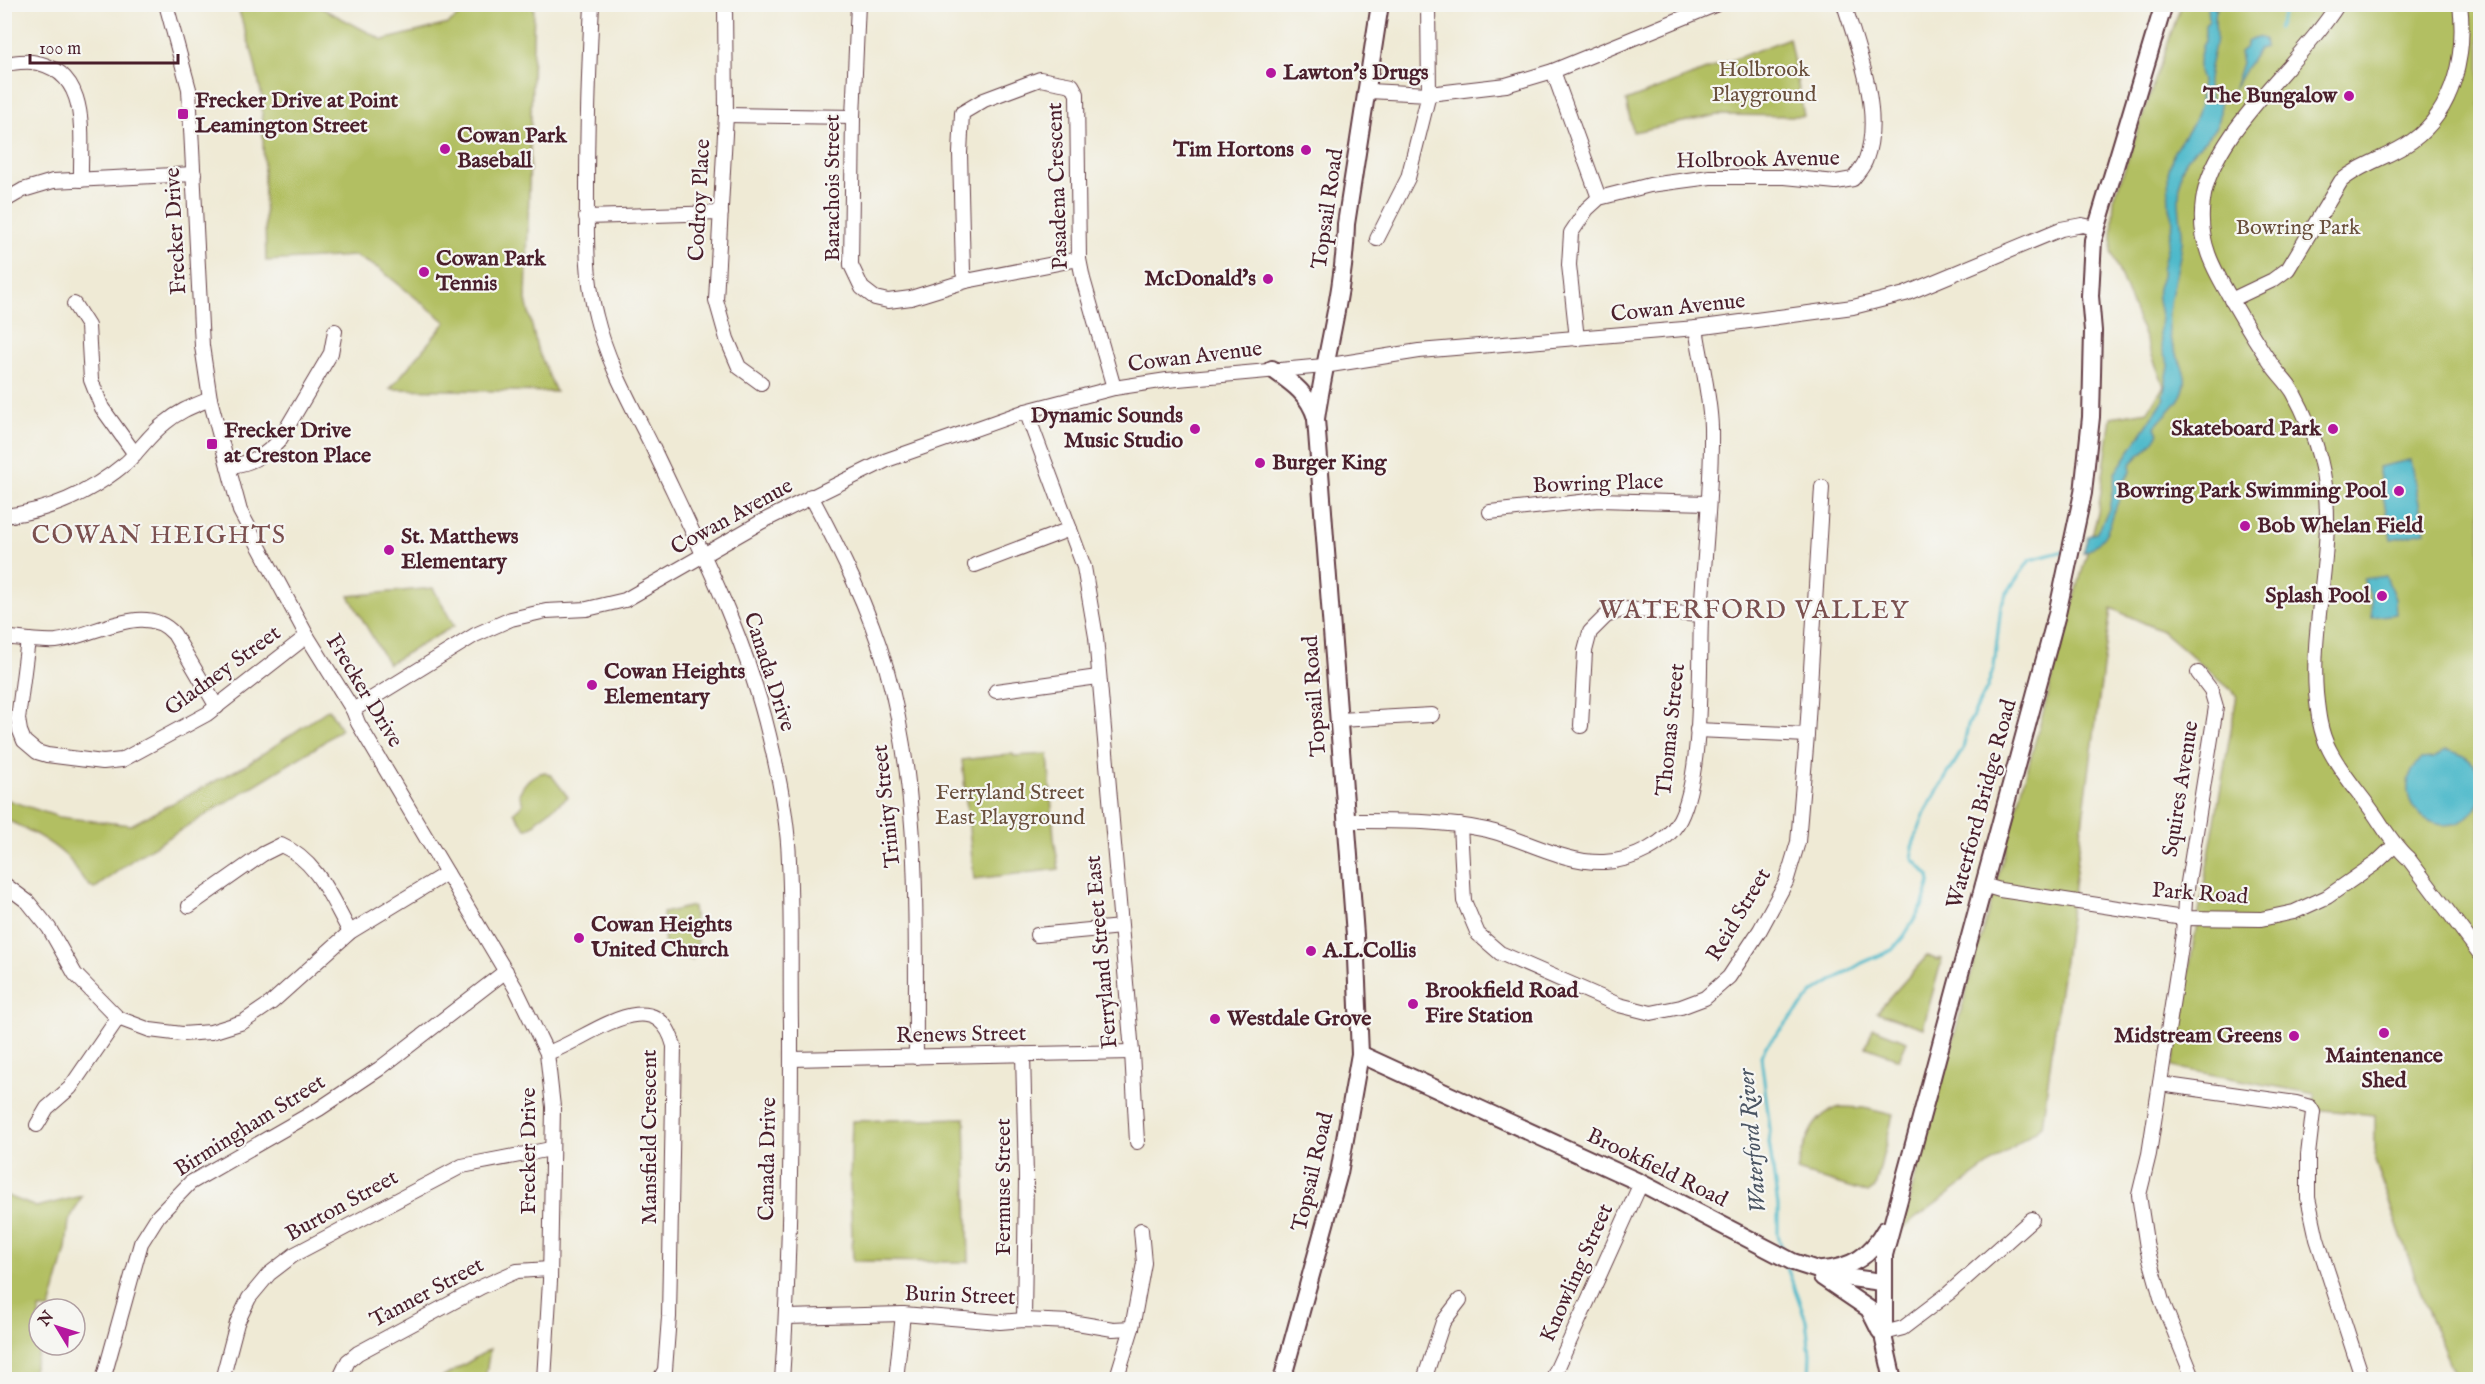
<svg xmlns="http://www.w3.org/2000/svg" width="2485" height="1384" font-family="'IM FELL English',serif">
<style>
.green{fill:#b2bf62;stroke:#7e6f46;stroke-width:1.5}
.water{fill:#4eb9ca;stroke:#4c6c7a;stroke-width:1.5}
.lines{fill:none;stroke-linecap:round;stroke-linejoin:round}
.stream{stroke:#4eb9ca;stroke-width:3}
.minor-casing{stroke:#633d44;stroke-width:16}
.major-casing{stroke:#633d44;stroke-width:20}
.minor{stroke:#fff;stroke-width:14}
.major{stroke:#fff;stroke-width:16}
.poi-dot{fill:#b5179e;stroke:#f6f6f2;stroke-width:2}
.labels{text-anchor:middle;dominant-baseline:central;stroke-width:4.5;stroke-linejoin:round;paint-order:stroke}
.park-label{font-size:22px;fill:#694f3c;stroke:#f6f6f2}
.poi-label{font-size:22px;font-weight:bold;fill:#4a1f2b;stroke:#f6f6f2;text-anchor:start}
.street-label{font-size:22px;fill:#4a1f2b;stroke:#f6f6f2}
.water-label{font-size:24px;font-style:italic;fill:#4b5563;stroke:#f6f6f2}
.quarter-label{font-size:26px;letter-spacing:1.5px;fill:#7b504f;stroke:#f6f6f2}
</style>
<rect width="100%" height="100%" fill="#f6f6f2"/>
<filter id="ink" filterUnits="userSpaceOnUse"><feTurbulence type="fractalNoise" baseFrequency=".0167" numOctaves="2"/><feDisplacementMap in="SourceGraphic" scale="12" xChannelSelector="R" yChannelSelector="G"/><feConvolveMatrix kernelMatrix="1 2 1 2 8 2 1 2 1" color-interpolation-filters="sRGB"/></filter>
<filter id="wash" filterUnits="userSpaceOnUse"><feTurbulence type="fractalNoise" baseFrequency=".008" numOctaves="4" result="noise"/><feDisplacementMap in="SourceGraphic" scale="24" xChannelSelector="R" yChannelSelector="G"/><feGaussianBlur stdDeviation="1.35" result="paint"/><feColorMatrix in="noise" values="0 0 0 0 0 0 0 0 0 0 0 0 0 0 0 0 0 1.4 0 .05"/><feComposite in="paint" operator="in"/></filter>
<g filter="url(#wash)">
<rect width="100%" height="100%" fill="#efead5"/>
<!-- green -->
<g class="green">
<polygon points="237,5 316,5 383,40 448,24 473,5 534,5 526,300 537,348 556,392 390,389 446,322 378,268 355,256 266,261 262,97 253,56"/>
<polygon points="2181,5 2480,5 2480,1379 2456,1379 2424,1302 2375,1161 2375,1115 2313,1109 2315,1094 2172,1067 2237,695 2162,631 2111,608 2042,1126 1901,1229 2098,513 2111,417 2148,411 2164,386 2111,252 2114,199"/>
<polygon points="1789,38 1804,116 1718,115 1633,132 1626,101"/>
<polygon points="433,588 454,626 388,664 349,596"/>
<path d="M329,709L341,729L317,747L135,858L94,889C81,881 76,866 66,856C48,839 26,829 5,819V799L59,817L131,825L246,765Z"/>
<polygon points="1013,754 1014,756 1048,754 1054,838 1059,869 974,879 962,760"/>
<path d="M545,772L552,776L568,797L537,820L536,824L526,829L514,812L523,804L519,794C525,781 531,775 545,772Z"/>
<polygon points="693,906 698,951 692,952 692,960 665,949 663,913"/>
<polygon points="1927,956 1938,960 1939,958 1942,959 1923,1028 1877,1012"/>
<polygon points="1873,1028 1907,1041 1899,1059 1866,1047"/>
<path d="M1841,1107L1864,1108L1893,1115L1875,1188L1868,1193L1797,1171C1804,1145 1811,1113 1841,1107Z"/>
<polygon points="965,1118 969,1262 853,1261 850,1184 852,1121"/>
<polygon points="5,1195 36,1207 82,1196 69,1221 66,1249 50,1309 39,1309 41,1345 30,1379 5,1379"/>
<polygon points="490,1349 485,1379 440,1379"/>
</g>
<!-- water -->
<g class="water">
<path d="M2208,5H2213L2215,8L2217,7C2212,19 2218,31 2215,44C2213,59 2201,89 2213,101L2220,100C2219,107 2222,115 2218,122C2211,141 2184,153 2181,173C2180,182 2179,192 2179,201C2179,215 2183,228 2182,242C2179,273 2164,305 2170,337C2173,354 2190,371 2184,388C2180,404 2163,415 2155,427L2158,434C2152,447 2139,453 2130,465L2131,472L2120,487L2122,494C2107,520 2115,537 2083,553L2088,536L2096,533L2109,510L2115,473L2165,398L2163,396L2169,366C2164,357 2161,345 2160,335C2159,329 2161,322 2161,316C2160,307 2156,297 2158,288C2160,280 2164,277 2162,270L2173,221L2169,208L2168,173L2174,151L2194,121L2200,105L2202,80L2199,71V61L2202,46L2205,41V24L2209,20Z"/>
<path d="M2257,37L2264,39L2265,47L2259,49C2249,62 2241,75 2233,91L2242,63L2240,52L2245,48L2248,40Z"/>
<polygon points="2410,460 2425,532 2391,539 2378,467"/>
<polygon points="2386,576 2395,599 2396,614 2372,617 2370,594 2363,579"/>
<path d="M2446,750C2462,753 2480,763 2480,781C2481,788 2478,794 2480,800C2455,856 2377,806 2421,759L2434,758Z"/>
</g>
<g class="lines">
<!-- stream -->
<g class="stream">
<polyline points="2278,28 2284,13 2298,4"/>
<polyline points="1782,1250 1778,1235 1778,1206 1769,1142 1770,1130 1761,1056 1766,1046 1814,992 1862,963 1892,950 1904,936 1922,907 1930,882 1929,876 1913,859 1912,847 1926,810 1963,749 1968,725 1987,688 1994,667 2001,605 2006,594 2030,560 2064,551"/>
<polyline points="1786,1265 1806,1320 1810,1354 1809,1380"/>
</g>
</g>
</g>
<g filter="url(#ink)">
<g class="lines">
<!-- minor casing -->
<g class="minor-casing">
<g id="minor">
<polyline points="166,4 189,89 202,346 210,399 240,511 307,636 353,710 358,723 516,989 547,1053 553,1107 550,1281 544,1380"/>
<path d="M592,4C589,66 587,127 587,189C587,231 585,275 596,316C607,362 631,404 652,446C696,540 745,633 769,735C779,776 788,820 789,861C792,916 790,970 791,1025C791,1143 790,1262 782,1380"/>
<polyline points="725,4 726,115 716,300 727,339 739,367 761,383"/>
<polyline points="858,4 853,117 851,265 862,288 875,298 888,301 911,298 966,281 1079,259"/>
<path d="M2338,4C2300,65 2212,131 2203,201C2197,242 2214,270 2234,304C2246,325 2258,345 2272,365C2278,374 2287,382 2293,392C2304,412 2314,436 2320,459C2340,535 2310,616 2316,693C2318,713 2320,732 2329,749C2339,769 2354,787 2367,804C2381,822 2391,843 2408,858L2480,954"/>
<path d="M4,64C13,63 23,61 32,62C92,70 80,136 81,180"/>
<polyline points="1553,71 1599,198"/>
<polyline points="1368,91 1429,94 1506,85 1553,71 1717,4"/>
<polyline points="726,115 853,117"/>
<polyline points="4,201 23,190 53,181 194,174"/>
<polyline points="586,217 721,213"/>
<polyline points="1377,239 1408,178 1429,94 1428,4"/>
<polyline points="966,281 963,272 960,153 962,113 984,100 1040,79 1072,85 1077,94 1079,259 1083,279 1114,388"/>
<path d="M2231,300L2273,280L2288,269L2341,181C2362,163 2390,157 2412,141C2455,110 2466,53 2460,4"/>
<polyline points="74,304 88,326 91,380 102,408 135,454"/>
<path d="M1577,339L1569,265L1571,233L1587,209L1599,198L1650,185L1710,177H1785L1836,182L1853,179C1858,172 1864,166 1866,159C1883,113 1858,49 1844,4"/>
<polyline points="1026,411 1084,567 1096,637 1132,1052 1137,1142"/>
<path d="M228,466C248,465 266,455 279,441L331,353L335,331"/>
<path d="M811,496C840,550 869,608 886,667C922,795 915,927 916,1057"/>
<polyline points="1490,512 1598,500 1708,503"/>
<path d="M4,516C51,511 90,493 126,463C140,450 150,434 165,423C179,411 193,406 210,399"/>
<polyline points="975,565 1070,529"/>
<path d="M4,637C21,639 39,642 56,641C92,637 145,600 174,634L217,707"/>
<polyline points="28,640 18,719 20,731 24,741 37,752 47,755 103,762 122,760 207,714 307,636"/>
<polyline points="996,691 1098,677"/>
<polyline points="353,710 475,635 511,619 546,611 587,609 625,600 761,522 887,460 1026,411 1114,388 1167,380 1324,366 1419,351 1696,328 1853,307 1905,294 2061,229 2082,225 2096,228"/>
<polyline points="1339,720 1432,715"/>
<polyline points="1581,726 1585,651 1590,632 1606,616 1624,609 1701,615"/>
<polyline points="1697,730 1807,735"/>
<path d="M1347,821C1394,821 1440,820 1487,830C1524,839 1566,864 1604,862C1632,861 1667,844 1680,819C1703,773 1699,671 1701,617C1704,554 1712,491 1711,427C1710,395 1701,361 1696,328"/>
<polyline points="1460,825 1464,901 1478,934 1500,953 1619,1005 1651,1013 1681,1007 1705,998 1729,977 1760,930 1786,882 1798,842 1807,735 1822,487"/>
<polyline points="4,884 28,902 49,928 75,974 118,1018 150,1030 182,1034 211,1032 243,1022 271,1003 350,932 447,873"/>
<polyline points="1983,885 2000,890 2183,918 2261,919 2294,912 2327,897 2376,863 2394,846"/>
<path d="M189,906L263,854L281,845C318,861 331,899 350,932"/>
<polyline points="1037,935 1121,927"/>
<path d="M547,1053C586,1041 656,977 674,1046L669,1317L665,1370L659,1380"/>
<polyline points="1023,1054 1026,1177 1024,1320"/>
<polyline points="791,1059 1132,1052"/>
<polyline points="2160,1084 2296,1103 2310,1107 2313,1112 2308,1155 2308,1198 2317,1239 2363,1380"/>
<polyline points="37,1125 47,1108 70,1088 118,1018"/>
<polyline points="786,1317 903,1314 1000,1322 1024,1320 1071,1322 1113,1329 1132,1328"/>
<polyline points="1884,1333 1903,1328 1949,1293 2032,1219"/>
<polyline points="103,1380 141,1243 158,1216 190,1183 319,1109 379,1069 506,971"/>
<polyline points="222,1380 237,1323 249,1298 269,1274 295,1254 462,1166 551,1149"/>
<polyline points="339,1380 348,1361 358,1353 481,1287 517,1271 550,1269"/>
<polyline points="896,1380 903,1314"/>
<polyline points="1116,1380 1132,1328 1144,1263 1141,1230"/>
<polyline points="1424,1380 1443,1322 1460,1300"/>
<polyline points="1552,1380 1641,1183"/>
<polyline points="2194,1380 2162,1301 2147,1248 2139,1195 2149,1154 2183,934 2185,901 2216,707 2211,690 2198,673"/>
</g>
</g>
<!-- major casing -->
<g class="major-casing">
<g id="major">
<path d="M1272,369C1292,383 1309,394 1316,418"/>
<polyline points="1360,1054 1641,1183 1793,1262 1836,1276 1882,1282"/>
<path d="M1822,1270C1851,1268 1871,1256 1885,1230"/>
<polyline points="1822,1277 1869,1309 1880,1331"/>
<path d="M1282,1380L1339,1173L1360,1054L1355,935L1316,419C1325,354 1345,290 1346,224L1380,4"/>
<polyline points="1893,1380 1884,1340 1884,1255 2057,614 2083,493 2091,417 2093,331 2090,296 2093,240 2164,4"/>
</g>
</g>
<!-- minor -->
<use href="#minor" class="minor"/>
<!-- major -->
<use href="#major" class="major"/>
</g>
</g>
<!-- markers -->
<g class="poi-dot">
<circle cx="1271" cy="73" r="6"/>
<circle cx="2349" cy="96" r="6"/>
<rect x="177" y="108" width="12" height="12" rx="3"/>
<circle cx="445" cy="149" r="6"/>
<circle cx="1306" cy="150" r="6"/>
<circle cx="424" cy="272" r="6"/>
<circle cx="1268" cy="279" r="6"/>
<circle cx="1195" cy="429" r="6"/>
<circle cx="2333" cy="429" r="6"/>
<rect x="206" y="438" width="12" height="12" rx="3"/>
<circle cx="1260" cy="463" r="6"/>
<circle cx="2399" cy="491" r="6"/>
<circle cx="2245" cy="526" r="6"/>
<circle cx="389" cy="550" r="6"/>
<circle cx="2382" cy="596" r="6"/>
<circle cx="592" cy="685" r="6"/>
<circle cx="579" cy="938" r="6"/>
<circle cx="1311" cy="951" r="6"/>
<circle cx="1413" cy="1004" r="6"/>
<circle cx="1215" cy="1019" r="6"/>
<circle cx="2384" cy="1033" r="6"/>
<circle cx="2294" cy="1036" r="6"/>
</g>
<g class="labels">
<!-- park labels -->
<g class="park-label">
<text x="1764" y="70">Holbrook<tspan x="1764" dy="25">Playground</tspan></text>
<text x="2298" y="228">Bowring Park</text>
<text x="1010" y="793">Ferryland Street<tspan x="1010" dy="25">East Playground</tspan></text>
</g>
<!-- poi labels -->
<g class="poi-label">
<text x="1283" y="73">Lawton's Drugs</text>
<text x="2337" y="96" text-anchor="end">The Bungalow</text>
<text x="195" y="101">Frecker Drive at Point<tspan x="195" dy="25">Leamington Street</tspan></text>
<text x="457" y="136">Cowan Park<tspan x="457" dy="25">Baseball</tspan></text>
<text x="1294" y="150" text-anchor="end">Tim Hortons</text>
<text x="436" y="259">Cowan Park<tspan x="436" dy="25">Tennis</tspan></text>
<text x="1256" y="279" text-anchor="end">McDonald's</text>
<text x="1183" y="416" text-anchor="end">Dynamic Sounds<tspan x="1183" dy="25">Music Studio</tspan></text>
<text x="2321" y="429" text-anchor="end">Skateboard Park</text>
<text x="224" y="431">Frecker Drive<tspan x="224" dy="25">at Creston Place</tspan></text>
<text x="1272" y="463">Burger King</text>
<text x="2387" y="491" text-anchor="end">Bowring Park Swimming Pool</text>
<text x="2257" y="526">Bob Whelan Field</text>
<text x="401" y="537">St. Matthews<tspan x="401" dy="25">Elementary</tspan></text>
<text x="2370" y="596" text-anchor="end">Splash Pool</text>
<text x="604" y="672">Cowan Heights<tspan x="604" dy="25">Elementary</tspan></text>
<text x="591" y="925">Cowan Heights<tspan x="591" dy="25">United Church</tspan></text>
<text x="1323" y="951">A.L.Collis</text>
<text x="1425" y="991">Brookfield Road<tspan x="1425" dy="25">Fire Station</tspan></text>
<text x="1227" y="1019">Westdale Grove</text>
<text x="2282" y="1036" text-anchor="end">Midstream Greens</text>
<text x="2384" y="1056" text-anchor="middle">Maintenance<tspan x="2384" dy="25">Shed</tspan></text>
</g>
<!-- street labels -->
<g class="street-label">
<text transform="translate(1758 160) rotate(-1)">Holbrook Avenue</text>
<text transform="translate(1058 186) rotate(-92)">Pasadena Crescent</text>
<text transform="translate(833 188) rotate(-90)">Barachois Street</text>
<text transform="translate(700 200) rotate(-87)">Codroy Place</text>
<text transform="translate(1328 209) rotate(-82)">Topsail Road</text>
<text transform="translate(176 231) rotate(-93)">Frecker Drive</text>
<text transform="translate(1678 308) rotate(-6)">Cowan Avenue</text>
<text transform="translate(1195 357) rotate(-7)">Cowan Avenue</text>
<text transform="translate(1598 484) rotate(-2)">Bowring Place</text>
<text transform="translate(732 517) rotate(-29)">Cowan Avenue</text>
<text transform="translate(223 671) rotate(-36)">Gladney Street</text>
<text transform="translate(769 672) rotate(72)">Canada Drive</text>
<text transform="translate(364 691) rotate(59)">Frecker Drive</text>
<text transform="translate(1315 696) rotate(-94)">Topsail Road</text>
<text transform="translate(1671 730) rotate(-84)">Thomas Street</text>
<text transform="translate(2181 789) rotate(-81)">Squires Avenue</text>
<text transform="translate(1982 804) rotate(-75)">Waterford Bridge Road</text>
<text transform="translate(887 806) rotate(-96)">Trinity Street</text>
<text transform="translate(2200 894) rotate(4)">Park Road</text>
<text transform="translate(1739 915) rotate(-59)">Reid Street</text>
<text transform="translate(1102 952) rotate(-95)">Ferryland Street East</text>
<text transform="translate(961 1035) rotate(-1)">Renews Street</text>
<text transform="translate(250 1126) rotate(-32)">Birmingham Street</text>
<text transform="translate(650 1137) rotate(-90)">Mansfield Crescent</text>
<text transform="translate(529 1151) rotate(-90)">Frecker Drive</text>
<text transform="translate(768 1159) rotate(-89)">Canada Drive</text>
<text transform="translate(1657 1168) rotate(26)">Brookfield Road</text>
<text transform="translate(1313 1172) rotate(-77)">Topsail Road</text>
<text transform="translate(1004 1187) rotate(-90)">Fermuse Street</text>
<text transform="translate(342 1206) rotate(-29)">Burton Street</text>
<text transform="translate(1577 1273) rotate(-66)">Knowling Street</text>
<text transform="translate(427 1293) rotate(-28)">Tanner Street</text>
<text transform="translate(960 1296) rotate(2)">Burin Street</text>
</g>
<!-- water labels -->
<g class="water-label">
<text transform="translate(1753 1141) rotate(-95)">Waterford River</text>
</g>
<!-- quarter labels -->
<g class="quarter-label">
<text x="159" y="535">COWAN HEIGHTS</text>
<text x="1754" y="610">WATERFORD VALLEY</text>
</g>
</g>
<!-- margin -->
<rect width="2485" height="1384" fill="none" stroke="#f6f6f2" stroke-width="24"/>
<!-- north arrow -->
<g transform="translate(57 1327) rotate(308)"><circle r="28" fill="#f6f6f2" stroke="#b1a0a2" stroke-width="1.5"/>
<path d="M0-4.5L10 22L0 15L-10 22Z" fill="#b5179e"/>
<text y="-9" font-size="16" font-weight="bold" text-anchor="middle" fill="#4a1f2b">N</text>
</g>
<!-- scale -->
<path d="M30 54v9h148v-9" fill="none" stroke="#4a1f2b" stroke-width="3"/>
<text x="39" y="54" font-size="18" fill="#4a1f2b" stroke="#f6f6f2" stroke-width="4.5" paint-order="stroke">100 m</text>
</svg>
